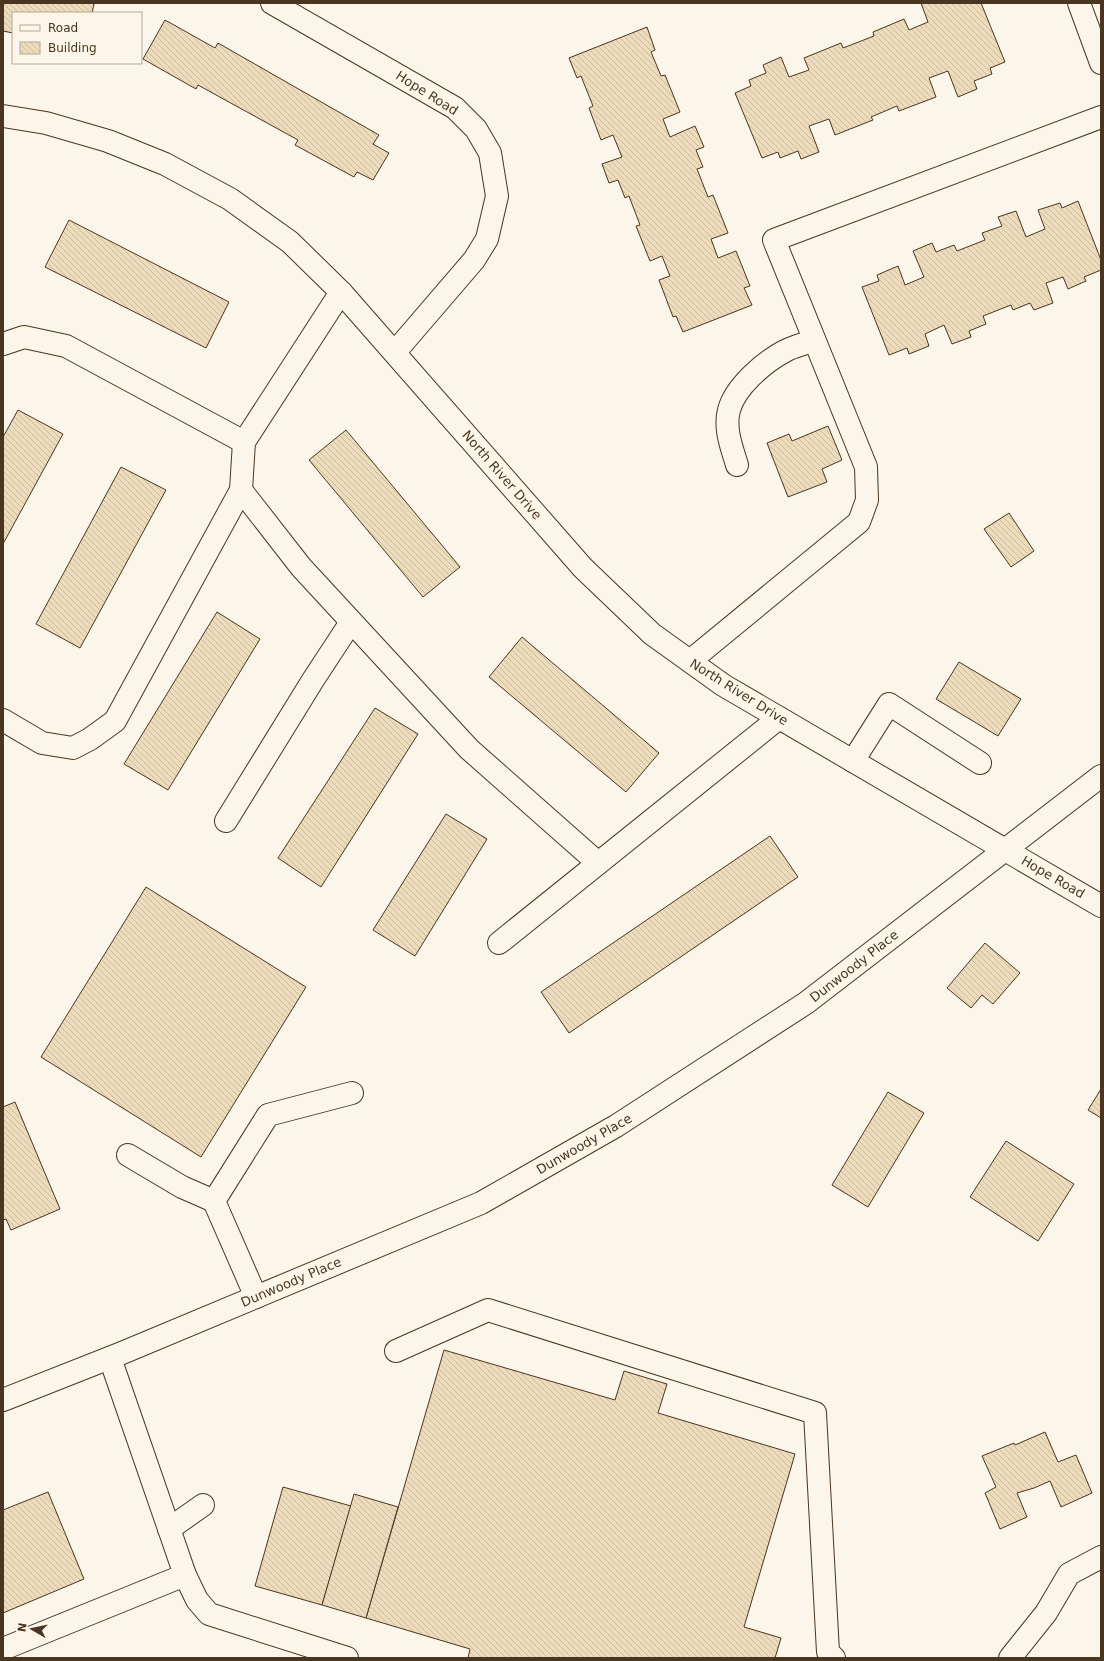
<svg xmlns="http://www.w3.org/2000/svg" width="1104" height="1661" font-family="'DejaVu Sans',sans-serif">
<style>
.building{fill:url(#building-back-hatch);stroke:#4a3520}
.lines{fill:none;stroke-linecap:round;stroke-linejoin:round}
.minor-casing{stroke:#4a3520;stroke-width:24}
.minor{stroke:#fbf6e9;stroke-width:22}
.labels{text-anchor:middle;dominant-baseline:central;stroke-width:3;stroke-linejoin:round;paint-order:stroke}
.street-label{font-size:13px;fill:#4a3520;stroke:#fbf6e9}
</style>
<defs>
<pattern id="building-back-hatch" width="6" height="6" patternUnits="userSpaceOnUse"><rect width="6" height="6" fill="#ecdcbc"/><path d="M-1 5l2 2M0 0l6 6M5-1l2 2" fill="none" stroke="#ccbda1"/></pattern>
</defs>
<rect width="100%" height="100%" fill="#fbf6e9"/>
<!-- building -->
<g class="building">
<polygon points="3,3 90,3 94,4 92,13 13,13 13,33 3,31"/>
<polygon points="921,3 981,3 1005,62 990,68 992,74 974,81 977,89 958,97 948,71 929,78 936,97 899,111 897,106 871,117 873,120 835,135 829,119 809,126 819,152 801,159 798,151 780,158 778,152 762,158 735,93 751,86 749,80 766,73 763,65 781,57 789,77 809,70 804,58 841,43 843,48 874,36 873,32 904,19 909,30 928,22"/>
<polygon points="165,20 215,48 218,43 379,135 373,144 389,153 373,180 357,172 354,177 295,145 298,140 198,85 196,89 143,59"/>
<polygon points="647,27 655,50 651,52 661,76 665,75 680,112 663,119 670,137 695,126 704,147 696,150 703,167 697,169 708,197 713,195 728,233 711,239 718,258 736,251 750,286 744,288 752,305 683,332 676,316 673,317 659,280 670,276 662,256 650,261 636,226 640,225 629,196 625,198 618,180 609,183 602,164 622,157 613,135 601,140 589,108 593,106 581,76 577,78 569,58"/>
<polygon points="1078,201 1101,260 1101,270 1084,277 1086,281 1068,289 1063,277 1046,283 1053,303 1034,310 1030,303 1013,310 1011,305 983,316 986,324 969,331 971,337 952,344 944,325 925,334 929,346 909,354 907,348 889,355 862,287 879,281 877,275 898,266 905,285 924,277 913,251 932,243 936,252 954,245 957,251 985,240 982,233 1002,226 998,217 1016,211 1026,237 1045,229 1038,210 1060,203 1062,208"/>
<polygon points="69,220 229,302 206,348 45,267"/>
<polygon points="18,410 63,434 3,544 3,437"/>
<polygon points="828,426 842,460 822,469 827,482 788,497 767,443 789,434 792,441"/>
<polygon points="346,430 460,567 423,597 309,460"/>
<polygon points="121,467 166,490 80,648 36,624"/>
<polygon points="1009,513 1034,551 1011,567 984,529"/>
<polygon points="217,612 260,639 168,790 124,764"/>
<polygon points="522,637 659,753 626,792 489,677"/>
<polygon points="959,662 1021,699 998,736 936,699"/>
<polygon points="375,708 418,734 321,887 278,858"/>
<polygon points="446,814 487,839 415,956 373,930"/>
<polygon points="770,836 798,877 569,1033 541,992"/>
<polygon points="146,887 306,987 201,1157 41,1057"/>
<polygon points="985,943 1020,973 993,1004 982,995 971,1008 947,988"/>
<polygon points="1101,1089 1101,1118 1088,1110"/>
<polygon points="888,1092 924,1113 868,1207 832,1185"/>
<polygon points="15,1102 60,1209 11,1230 6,1219 3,1220 3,1107"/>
<polygon points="1006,1141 1074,1184 1038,1241 970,1197"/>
<polygon points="444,1350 615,1400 624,1371 667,1384 658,1413 795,1454 744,1627 781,1638 775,1658 468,1658 470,1649 366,1618"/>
<polygon points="1045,1432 1058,1462 1076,1455 1092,1493 1061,1507 1050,1481 1034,1488 1017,1493 1027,1517 1000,1529 985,1493 996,1487 982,1456 1014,1443 1015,1445"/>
<polygon points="283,1487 351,1506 322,1605 255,1586"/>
<polygon points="48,1492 84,1579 3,1613 3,1510"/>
<polygon points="354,1494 398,1507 366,1618 322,1605"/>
</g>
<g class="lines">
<!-- minor casing -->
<g class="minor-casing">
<g id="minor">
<polyline points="272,3 455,108 476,129 490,153 497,196 487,239 474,260 395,352"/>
<polyline points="1079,3 1101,63"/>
<polyline points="3,116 46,123 108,141 165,164 230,199 290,242 341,292 583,568 652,634 723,685 1101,906"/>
<polyline points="341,292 244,442 241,490 301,567 469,749 598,863"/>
<polyline points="3,344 24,337 66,346 244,442"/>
<path d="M737,465C732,448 724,429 729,410C735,387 764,362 785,351C794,346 805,344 814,340"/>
<polyline points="690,661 859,522 867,500 866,467 774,240 1101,117"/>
<polyline points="3,720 42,743 73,748 90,739 115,721 241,490"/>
<polyline points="853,761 889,704 980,763"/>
<polyline points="226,821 313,680 351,622"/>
<polyline points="499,943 779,718"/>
<polyline points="128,1155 182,1187 214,1201"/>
<polyline points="256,1297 214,1201 268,1115 352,1093"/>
<polyline points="396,1351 488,1310 815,1413 828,1652 834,1658"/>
<polyline points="3,1400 122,1353 481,1203 616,1126 806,1003 1101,776"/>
<polyline points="169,1529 203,1505"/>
<polyline points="185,1575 197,1600 209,1614 347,1658"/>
<polyline points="3,1649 185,1575 110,1358"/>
<polyline points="1010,1658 1046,1613 1069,1574 1101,1557"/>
</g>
</g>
<!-- minor -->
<use href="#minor" class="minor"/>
</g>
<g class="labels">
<!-- street labels -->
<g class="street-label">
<text transform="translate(427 93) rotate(32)">Hope Road</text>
<text transform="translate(502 475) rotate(49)">North River Drive</text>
<text transform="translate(739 692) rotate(32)">North River Drive</text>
<text transform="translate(1053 877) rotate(30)">Hope Road</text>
<text transform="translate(854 966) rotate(-38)">Dunwoody Place</text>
<text transform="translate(584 1144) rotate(-30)">Dunwoody Place</text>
<text transform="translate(291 1282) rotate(-23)">Dunwoody Place</text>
</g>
</g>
<!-- border -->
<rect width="1104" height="1661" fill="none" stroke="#4a3520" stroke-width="8"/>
<!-- legend -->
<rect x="12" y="12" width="130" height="52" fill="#fbf6e9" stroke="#b4a999"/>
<rect x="20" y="25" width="20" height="6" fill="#fbf6e9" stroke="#b4a999"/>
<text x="48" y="32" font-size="12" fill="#4a3520">Road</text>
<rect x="20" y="42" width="20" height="12" fill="url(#building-back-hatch)" stroke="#b4a999"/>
<text x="48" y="52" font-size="12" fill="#4a3520">Building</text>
<!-- north arrow -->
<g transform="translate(32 1629) rotate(279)" stroke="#fbf6e9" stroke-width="3" paint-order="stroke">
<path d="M0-3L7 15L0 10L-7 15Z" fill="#4a3520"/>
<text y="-6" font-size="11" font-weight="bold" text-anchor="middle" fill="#4a3520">N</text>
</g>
</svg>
